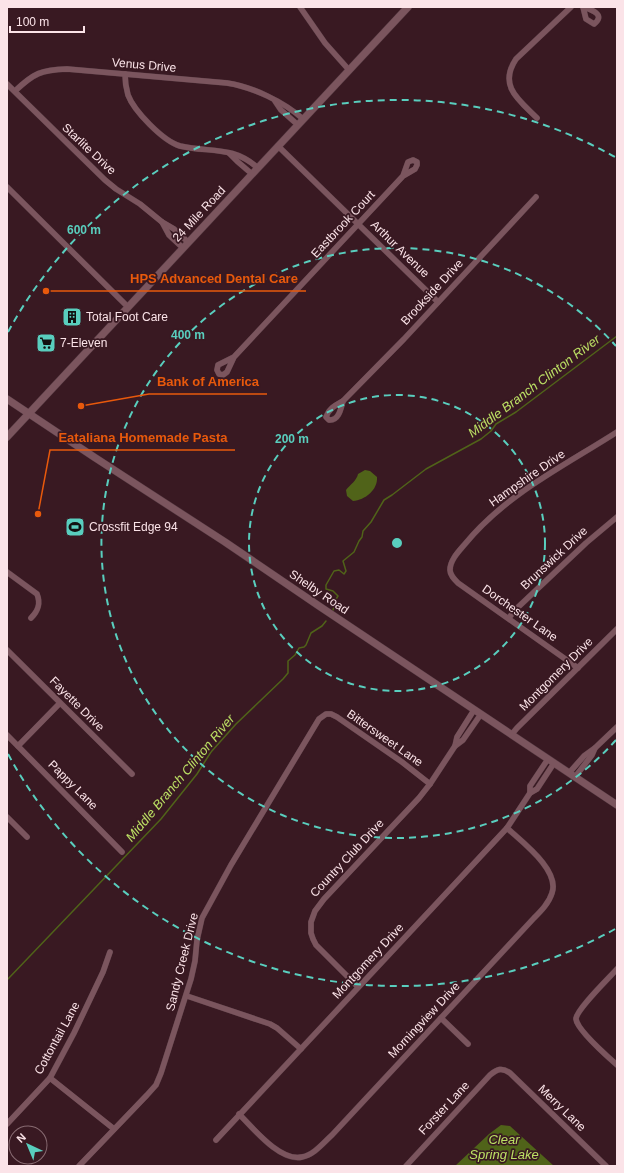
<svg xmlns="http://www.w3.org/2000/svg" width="624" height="1173" font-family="Helvetica,sans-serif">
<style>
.water{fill:#506319}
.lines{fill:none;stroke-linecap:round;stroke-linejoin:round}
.stream{stroke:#506319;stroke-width:1.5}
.minor-casing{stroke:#543941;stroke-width:6}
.tertiary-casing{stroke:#543941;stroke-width:8}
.minor{stroke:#7b555e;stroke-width:5.5}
.tertiary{stroke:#7b555e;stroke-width:7}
.ring{fill:none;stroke:#59cebe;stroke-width:2;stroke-dasharray:7 5}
.labels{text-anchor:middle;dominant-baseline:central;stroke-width:3.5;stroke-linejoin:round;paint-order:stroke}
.street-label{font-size:12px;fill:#fbe3e8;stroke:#391922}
.poi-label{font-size:12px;fill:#fbe3e8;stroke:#391922;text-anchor:start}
.water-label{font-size:13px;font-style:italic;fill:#bce064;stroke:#391922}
.centre{fill:#59cebe;stroke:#391922;stroke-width:2}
.ring-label{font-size:12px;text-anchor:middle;font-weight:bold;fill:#59cebe;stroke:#391922;stroke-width:3.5;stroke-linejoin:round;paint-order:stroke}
.leader{fill:none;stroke:#e8590c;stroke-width:1.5}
.callout-dot{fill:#e8590c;stroke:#391922;stroke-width:1.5}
.callout-label{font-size:13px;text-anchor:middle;font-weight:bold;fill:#e8590c;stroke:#391922;stroke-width:3.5;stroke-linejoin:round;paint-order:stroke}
</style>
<rect width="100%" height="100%" fill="#391922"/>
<!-- water -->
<g class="water">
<path d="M365,470L370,471L377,477C378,490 365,500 353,501L347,496L346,490C350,485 357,480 358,474Z"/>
<polygon points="501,1125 510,1126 554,1166 455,1166 489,1134"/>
</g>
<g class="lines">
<!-- stream -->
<g class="stream">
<polyline points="333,610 334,607 333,604 338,596 333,591 326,589 326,585 334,571 339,570 344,574 346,571 343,561 354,552 359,541 362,537 363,531 371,522 384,500 392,495 426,469 481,439 491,431 496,424 516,412 617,336"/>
<polyline points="7,980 161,819 197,774 211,752 236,724 283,679 288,673 288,661 295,655 299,648 304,647 306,645 311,633 322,626 326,621"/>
</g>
<!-- minor casing -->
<g class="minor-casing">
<g id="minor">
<polyline points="300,7 325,43 349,70"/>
<path d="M583,7C589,9 607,14 594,24L586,19L583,7"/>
<path d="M125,74C125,81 126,88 128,95C134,111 163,141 180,146C209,153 232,145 258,168"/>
<polyline points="7,84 105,180 116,189 140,204 162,222 174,229 188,242"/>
<path d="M15,91C34,73 41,70 67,69L227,83C253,87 284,102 303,119"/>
<polyline points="275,101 281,110 298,125"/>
<path d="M537,118C519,100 498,86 516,59L571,7"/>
<polyline points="278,146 438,302"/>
<polyline points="229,153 238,162 252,174"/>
<polyline points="7,187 128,307"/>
<polyline points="162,222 169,235 183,248"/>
<polyline points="234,357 227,372 223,375 219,374 217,370 218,365 234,357 403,176 415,169 417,165 417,162 413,160 408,162 403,176"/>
<polyline points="343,401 404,339 536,197"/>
<path d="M343,401C341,408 339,421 329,420L326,417C329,408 336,405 343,401Z"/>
<path d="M7,572L37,594C41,604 38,611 31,618"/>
<polyline points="509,618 514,611 586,543 617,517"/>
<polyline points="7,650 132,774"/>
<path d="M578,668L458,583C454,579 450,575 450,570C450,560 459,551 465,544C506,494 564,466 617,432"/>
<polyline points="474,710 457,737 455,746 463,740 481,714"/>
<polyline points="512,734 517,728 617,629"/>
<polyline points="7,735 122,852"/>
<polyline points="18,746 60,703"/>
<polyline points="569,773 584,756 595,748 617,727"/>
<polyline points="575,777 592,755 595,748"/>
<polyline points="530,793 530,786 548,759"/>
<polyline points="7,817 27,837"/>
<path d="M617,969C609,978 576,1010 576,1019C577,1030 608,1057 617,1065"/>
<polyline points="358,987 316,945 313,939 311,933 311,922 315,911 324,899 419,798 430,784 455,746"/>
<polyline points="187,996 270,1024 277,1028 301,1049"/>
<polyline points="441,1018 468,1044"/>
<polyline points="50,1078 114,1129"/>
<path d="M239,1114C253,1128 280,1162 302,1157C314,1155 323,1143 332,1135L534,918C541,911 549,903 552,893C560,870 522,842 507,828"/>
<polyline points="7,1124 50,1078 74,1033 103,972 110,952"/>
<polyline points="216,1140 507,828 530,793 537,789 554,763"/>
<polyline points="79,1166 147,1095 156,1085 161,1073 191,979 195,961 197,940 202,918 231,865 319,719 326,714 331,714 337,717 402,762 430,784"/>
<path d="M406,1166L490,1075C497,1069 502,1067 510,1073L606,1166"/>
</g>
</g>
<!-- tertiary casing -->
<g class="tertiary-casing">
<g id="tertiary">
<polyline points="7,399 94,457 225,542 319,606 617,805"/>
<polyline points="7,437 408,7"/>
</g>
</g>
<!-- minor -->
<use href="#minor" class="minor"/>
<!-- tertiary -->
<use href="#tertiary" class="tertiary"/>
</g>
<!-- distance rings -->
<g class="ring">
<circle cx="397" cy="543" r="148"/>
<path d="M616 740A295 295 0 1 1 616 346"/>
<path d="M615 929A443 443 0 0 1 8 754M8 332A443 443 0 0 1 615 157"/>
</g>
<!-- icons -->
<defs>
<g id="building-square" transform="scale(1)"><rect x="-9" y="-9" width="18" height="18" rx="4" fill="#59cebe" stroke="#391922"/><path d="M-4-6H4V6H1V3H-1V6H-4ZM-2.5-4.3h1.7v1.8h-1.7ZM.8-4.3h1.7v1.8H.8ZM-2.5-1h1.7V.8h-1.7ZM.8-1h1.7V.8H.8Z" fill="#111"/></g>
<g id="supermarket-square" transform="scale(1)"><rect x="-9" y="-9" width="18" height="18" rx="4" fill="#59cebe" stroke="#391922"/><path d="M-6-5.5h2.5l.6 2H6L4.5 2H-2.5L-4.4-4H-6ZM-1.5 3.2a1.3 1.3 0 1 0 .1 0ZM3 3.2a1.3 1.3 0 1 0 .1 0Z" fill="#111"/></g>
<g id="stadium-square" transform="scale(1)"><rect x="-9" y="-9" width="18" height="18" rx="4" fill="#59cebe" stroke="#391922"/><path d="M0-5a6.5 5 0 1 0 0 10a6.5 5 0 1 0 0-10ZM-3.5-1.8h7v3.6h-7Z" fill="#111"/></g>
</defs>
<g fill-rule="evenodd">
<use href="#building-square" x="72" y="317"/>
<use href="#supermarket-square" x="46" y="343"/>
<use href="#stadium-square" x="75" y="527"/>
</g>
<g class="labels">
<!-- street labels -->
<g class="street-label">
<text transform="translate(144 65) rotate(5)">Venus Drive</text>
<text transform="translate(89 149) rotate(43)">Starlite Drive</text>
<text transform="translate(199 214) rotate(-47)">24 Mile Road</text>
<text transform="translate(343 224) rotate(-47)">Eastbrook Court</text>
<text transform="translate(400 249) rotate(44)">Arthur Avenue</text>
<text transform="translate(432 292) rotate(-47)">Brookside Drive</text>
<text transform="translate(527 478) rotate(-35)">Hampshire Drive</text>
<text transform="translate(554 558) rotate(-43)">Brunswick Drive</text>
<text transform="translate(319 592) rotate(34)">Shelby Road</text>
<text transform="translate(520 613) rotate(35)">Dorchester Lane</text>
<text transform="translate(556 674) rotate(-45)">Montgomery Drive</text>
<text transform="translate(77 704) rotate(45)">Fayette Drive</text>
<text transform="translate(385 738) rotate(35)">Bittersweet Lane</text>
<text transform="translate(73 785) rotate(45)">Pappy Lane</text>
<text transform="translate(347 858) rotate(-47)">Country Club Drive</text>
<text transform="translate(368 961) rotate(-47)">Montgomery Drive</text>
<text transform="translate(182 962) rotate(-76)">Sandy Creek Drive</text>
<text transform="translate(424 1020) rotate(-47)">Morningview Drive</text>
<text transform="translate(57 1038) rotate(-61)">Cottontail Lane</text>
<text transform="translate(444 1108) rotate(-47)">Forster Lane</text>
<text transform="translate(562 1108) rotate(44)">Merry Lane</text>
</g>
<!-- poi labels -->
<g class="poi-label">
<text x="86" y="317">Total Foot Care</text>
<text x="60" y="343">7-Eleven</text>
<text x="89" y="527">Crossfit Edge 94</text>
</g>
<!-- water labels -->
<g class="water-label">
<text transform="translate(534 386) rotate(-37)">Middle Branch Clinton River</text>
<text transform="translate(180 778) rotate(-50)">Middle Branch Clinton River</text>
<text x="504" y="1139">Clear<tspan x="504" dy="15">Spring Lake</tspan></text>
</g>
</g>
<circle cx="397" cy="543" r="6" class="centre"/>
<g class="ring-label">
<text x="84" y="234">600 m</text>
<text x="188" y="339">400 m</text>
<text x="292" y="443">200 m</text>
</g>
<!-- callouts -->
<path class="leader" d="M46 291L121 291H306M81 406L149 394H267M38 514L50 450H235"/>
<g class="callout-dot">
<circle cx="46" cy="291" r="4"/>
<circle cx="81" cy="406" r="4"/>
<circle cx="38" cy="514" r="4"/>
</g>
<g class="callout-label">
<text x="214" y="283">HPS Advanced Dental Care</text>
<text x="208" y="386">Bank of America</text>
<text x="143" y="442">Eataliana Homemade Pasta</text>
</g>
<!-- border -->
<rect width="624" height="1173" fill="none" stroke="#fbe3e8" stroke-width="16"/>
<!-- north arrow -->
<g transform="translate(28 1145) rotate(316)"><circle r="19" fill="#391922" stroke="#876a71"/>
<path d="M0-3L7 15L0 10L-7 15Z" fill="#59cebe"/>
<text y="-6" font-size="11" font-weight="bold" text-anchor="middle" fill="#fbe3e8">N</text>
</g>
<!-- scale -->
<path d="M10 26v6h74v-6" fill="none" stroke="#fbe3e8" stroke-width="2"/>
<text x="16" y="26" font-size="12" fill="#fbe3e8" stroke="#391922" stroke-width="3" paint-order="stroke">100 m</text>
</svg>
